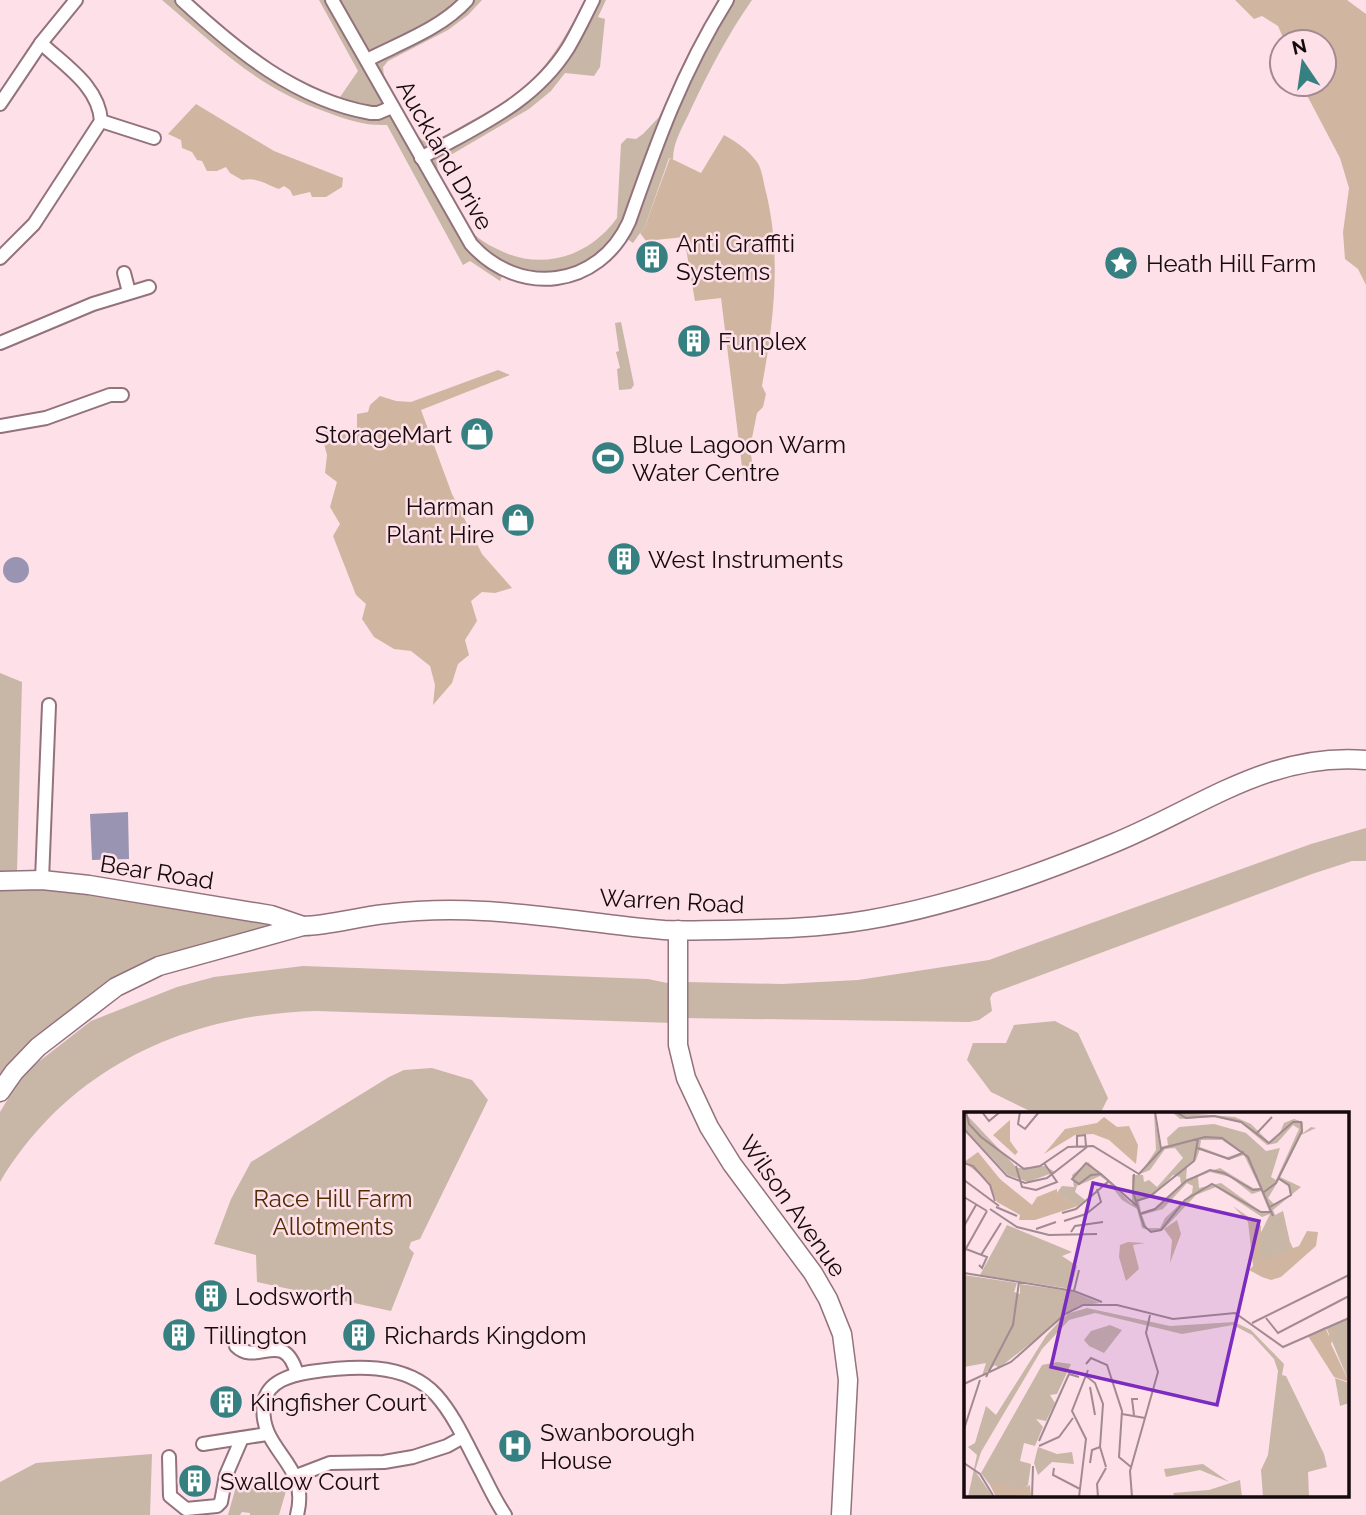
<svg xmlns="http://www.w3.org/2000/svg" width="1366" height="1515" font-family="Raleway,sans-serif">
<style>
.green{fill:#c8b6a7}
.forest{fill:#d0b6a0}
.water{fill:#9994b1}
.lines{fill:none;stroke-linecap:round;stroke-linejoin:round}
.street-casing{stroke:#93727c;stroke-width:16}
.secondary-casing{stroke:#93727c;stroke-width:21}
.street{stroke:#fff;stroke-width:12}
.secondary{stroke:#fff;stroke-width:18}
.labels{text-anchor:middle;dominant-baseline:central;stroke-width:5;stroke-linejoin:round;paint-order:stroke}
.street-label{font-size:24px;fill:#160a0e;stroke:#fee0e9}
.poi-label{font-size:24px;fill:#160a0e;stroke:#fee0e9;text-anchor:start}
.park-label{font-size:24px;fill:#502c04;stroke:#fee0e9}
.inset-road{fill:none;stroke:#a18a91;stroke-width:2}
.view{fill:#7b2cbf;fill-opacity:0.15;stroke:#7b2cbf;stroke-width:3.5}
.inset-edge{fill:none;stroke:#160a0e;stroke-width:3.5}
</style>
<rect width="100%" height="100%" fill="#fee0e9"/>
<!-- green -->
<g class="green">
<path d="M162,0H192C240,45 278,73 340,97L358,71L319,0H482L468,15L448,30L388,61L383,67L384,78L415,133L422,140L428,142C442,138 455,130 467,123C533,90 551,64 585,0H606L598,17L605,19L600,67L594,76L565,73L551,91L529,109L437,163L438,174C448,192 457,214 470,230C477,238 488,245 497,249C541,272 589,257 617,218L621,144L627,138L636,139L643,134L659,117L685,60L719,0H752C728,34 709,71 691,109C684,125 673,141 673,159L669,158L645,226L633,243L619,233C592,270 549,279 507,264L500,281L470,261L463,265L387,125C366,126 348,120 329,113C257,88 219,48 162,0Z"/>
<polygon points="621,322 634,385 631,389 619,390 617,369 620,368 616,352 619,351 615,323"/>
<polygon points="0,673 22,682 17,872 0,873"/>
<path d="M1366,828V861H1352L1312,874L993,993L990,998L992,1011L979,1020L969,1022L683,1018L672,1023L317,1011C187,1014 69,1067 0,1182V1112L23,1074L91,1021L177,987L214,977L303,966L648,979L672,984L686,982L782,984L858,980L989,960L1311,844Z"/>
<polygon points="0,887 55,887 268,921 273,925 156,960 102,986 21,1050 0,1078"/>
<polygon points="1055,1021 1078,1033 1108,1098 1100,1114 1036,1114 991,1092 967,1060 973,1043 1006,1043 1014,1025"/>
<polygon points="432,1068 472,1080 488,1100 420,1239 411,1242 409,1248 414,1253 391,1311 257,1282 256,1255 214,1244 231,1199 251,1162 389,1077 404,1070"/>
<polygon points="152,1454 150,1515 0,1515 0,1482 36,1463"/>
<polygon points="237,1483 286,1491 279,1515 250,1515 250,1513 242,1512 240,1515 228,1515"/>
</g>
<!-- forest -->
<g class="forest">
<polygon points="1235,0 1347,0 1366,14 1366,285 1358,269 1345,259 1343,232 1349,188 1340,158 1301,84 1324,84 1324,42 1285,42 1278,26 1262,16 1254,19"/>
<path d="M196,104L274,151L343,178L342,187L326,197H312L310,192L293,196L290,190L284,186L279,189C265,184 257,177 242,180L230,173L226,167L217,171H207L202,161L197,160L192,152L182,148L181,140L168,134Z"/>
<path d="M724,135C737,142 748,150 757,162C762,169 763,180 765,188C782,254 774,320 762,386L766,394L763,407L757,413L750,448L753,468L744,483L721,298L695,301L684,237L646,241L640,233L645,226L670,158L701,173Z"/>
<polygon points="498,370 510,375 421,410 452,494 482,554 512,588 495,593 482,592 471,601 477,621 465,640 469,655 458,664 452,683 433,705 435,685 430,666 411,651 394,649 374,637 362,619 366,604 356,595 333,536 340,524 330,507 337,482 325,473 327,455 321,433 334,427 345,432 357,428 357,414 368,412 370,405 380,396 396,401 411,402"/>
</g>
<!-- water -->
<g class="water">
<circle cx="16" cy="570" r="13"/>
<polygon points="128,812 129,859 92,860 90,814"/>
</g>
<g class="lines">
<!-- street casing -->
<g class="street-casing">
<g id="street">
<path d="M182,0C236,50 296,100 371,113H378L392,107"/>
<path d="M332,0L471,244C519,298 599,288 629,222C657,142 682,72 727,0"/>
<path d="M367,60C400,43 442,28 467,0"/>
<polyline points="0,104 41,43 76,0"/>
<polyline points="101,121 154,138"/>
<path d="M421,158C475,127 533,104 568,48C577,33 585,16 593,0"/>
<path d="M0,258L34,224L101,121C99,86 64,65 41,43"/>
<polyline points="124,273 129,292"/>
<polyline points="0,343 93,304 149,287"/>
<polyline points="0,426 46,418 110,395 122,395"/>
<polyline points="42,880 49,705"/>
<path d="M234,1336L236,1346C257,1367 284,1327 297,1374"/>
<polyline points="203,1444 267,1434"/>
<polyline points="169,1457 170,1496 186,1509 217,1506 221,1502 226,1475 242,1438"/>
<polyline points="296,1476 330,1463 384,1462 413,1457 447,1446 463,1437"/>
<path d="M297,1515C311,1461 257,1452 264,1402C268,1381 291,1375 310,1372C351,1366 405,1361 436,1395C455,1416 468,1447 482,1473C489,1487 496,1502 505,1515"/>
</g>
</g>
<!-- secondary casing -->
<g class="secondary-casing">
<g id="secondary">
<polyline points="0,881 42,880 89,885 271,915 303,926"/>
<polyline points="678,930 678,1045 686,1078 709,1127 732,1164 813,1273 828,1299 842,1334 848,1380 841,1515"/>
<path d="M0,1092L14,1072L38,1047L116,987L159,966L303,926C331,925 357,917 385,914C417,910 451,909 484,911C544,914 604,925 664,930C684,931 705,930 725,930C773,929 820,928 867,920C951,906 1035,876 1114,843C1200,808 1268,752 1366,760"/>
</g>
</g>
<!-- street -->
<use href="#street" class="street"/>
<!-- secondary -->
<use href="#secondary" class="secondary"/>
</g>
<!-- icons -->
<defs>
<g id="building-disc" transform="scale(1.75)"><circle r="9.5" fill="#378082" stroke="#fee0e9"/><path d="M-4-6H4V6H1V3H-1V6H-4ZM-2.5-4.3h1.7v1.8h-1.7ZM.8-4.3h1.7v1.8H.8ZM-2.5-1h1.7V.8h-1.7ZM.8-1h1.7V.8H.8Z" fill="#fff"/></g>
<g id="sight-disc" transform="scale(1.75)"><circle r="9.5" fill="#378082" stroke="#fee0e9"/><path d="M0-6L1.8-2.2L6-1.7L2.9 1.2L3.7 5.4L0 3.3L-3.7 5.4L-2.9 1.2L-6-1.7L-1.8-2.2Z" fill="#fff"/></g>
<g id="shop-disc" transform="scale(1.75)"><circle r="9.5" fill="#378082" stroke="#fee0e9"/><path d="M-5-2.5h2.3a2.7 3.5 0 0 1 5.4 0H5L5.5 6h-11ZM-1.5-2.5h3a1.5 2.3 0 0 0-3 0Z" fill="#fff"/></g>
<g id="stadium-disc" transform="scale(1.75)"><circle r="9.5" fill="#378082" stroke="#fee0e9"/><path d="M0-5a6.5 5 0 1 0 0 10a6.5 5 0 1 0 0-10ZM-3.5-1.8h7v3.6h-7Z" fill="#fff"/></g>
<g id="hospital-disc" transform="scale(1.75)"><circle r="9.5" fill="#378082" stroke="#fee0e9"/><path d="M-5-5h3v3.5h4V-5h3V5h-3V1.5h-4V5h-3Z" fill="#fff"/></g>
</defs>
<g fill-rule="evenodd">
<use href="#building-disc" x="652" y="257"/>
<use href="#sight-disc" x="1121" y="263"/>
<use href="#building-disc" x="694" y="341"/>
<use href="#shop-disc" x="477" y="434"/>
<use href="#stadium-disc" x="608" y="458"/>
<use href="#shop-disc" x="518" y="520"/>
<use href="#building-disc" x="624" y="559"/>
<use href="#building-disc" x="211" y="1296"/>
<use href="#building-disc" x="179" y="1335"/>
<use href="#building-disc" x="359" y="1335"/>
<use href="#building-disc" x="226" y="1402"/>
<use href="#hospital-disc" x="515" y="1446"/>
<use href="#building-disc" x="195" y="1481"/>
</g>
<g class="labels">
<!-- street labels -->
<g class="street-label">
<text transform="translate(445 155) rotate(60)">Auckland Drive</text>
<text transform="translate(157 872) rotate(9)">Bear Road</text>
<text transform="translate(672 901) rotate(3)">Warren Road</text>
<text transform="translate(793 1206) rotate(55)">Wilson Avenue</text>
</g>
<!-- poi labels -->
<g class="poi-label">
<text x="676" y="243">Anti Graffiti<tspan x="676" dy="28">Systems</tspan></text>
<text x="1146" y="263">Heath Hill Farm</text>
<text x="718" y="341">Funplex</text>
<text x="452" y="434" text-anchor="end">StorageMart</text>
<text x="632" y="444">Blue Lagoon Warm<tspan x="632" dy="28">Water Centre</tspan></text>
<text x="494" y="506" text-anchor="end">Harman<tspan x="494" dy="28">Plant Hire</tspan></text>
<text x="648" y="559">West Instruments</text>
<text x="235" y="1296">Lodsworth</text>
<text x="204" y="1335">Tillington</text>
<text x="384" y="1335">Richards Kingdom</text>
<text x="250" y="1402">Kingfisher Court</text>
<text x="540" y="1432">Swanborough<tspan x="540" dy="28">House</tspan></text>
<text x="220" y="1481">Swallow Court</text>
</g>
<!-- park labels -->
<g class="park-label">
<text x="333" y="1198">Race Hill Farm<tspan x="333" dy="28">Allotments</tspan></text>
</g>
</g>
<!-- overview -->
<g transform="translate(964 1112)">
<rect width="385" height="385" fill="#fee0e9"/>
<path d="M0,0L53,56L81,54L91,60L64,70L44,63L0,16ZM190,0L196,35L204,33L203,26L215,15L250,12L282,21L302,39L316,36L307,65L312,68L335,17L329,13L313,31L303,33L277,11L251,5L216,7L208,0L271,5L287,12L305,30L314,25L320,11L330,7L339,10V21L347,15L352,16L337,23L316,65L337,75L309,98L311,103L319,99L328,139L296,151L292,131L306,102L298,105L252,75L232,83L199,118L190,120L178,116L173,97L158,88L145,71L138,74L143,69L136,64L113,74L111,80L121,88L114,94L92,82L98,74L110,75L108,63L124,50L168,92V63H179L180,70L185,68L193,75L219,46L211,36L201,37L186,58L176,62L192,38ZM237,28H258L277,41L263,45L236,35ZM236,37L264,48L280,43L296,76H289L256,56L222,67L223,54L232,48ZM246,60L266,65L288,82L297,79L305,99H296L257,71L235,76L234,65ZM209,63L216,65L217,72L191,96L177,100L175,89L191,82ZM315,68L325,75L326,83L310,92L304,86ZM223,71L229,74L228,81L201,106L196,116H183L178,103L199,97ZM43,113L108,140L98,144L113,154L107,177L16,163ZM0,163L53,171L50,180L56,182V172L107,179L136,191L114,194L35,256L31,253L18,264L22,251L0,255ZM123,196L206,214L270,210L287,218L320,252L318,263L322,264L360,342L363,355L344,360L345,385H299L297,358L304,343L314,259L310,247L288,223L269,213L218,222L131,201L105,208L78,237L17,340L11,359L29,385H4L13,343L4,335L11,331L22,294L32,303L82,224L102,202ZM385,207V270L362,215ZM146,213L158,218L140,241L125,234L120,228L127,219ZM93,250L107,252L93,282L86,283L91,291L82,309L72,307L79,315L71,334L60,331L56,349L67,352L64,373L58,378L26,373L17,361L78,253ZM371,266L385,271V291L376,294ZM74,335L93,342L108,340L110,352L88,350L74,363L70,351ZM239,352L265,370L236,358L202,365L200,357ZM276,368L278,385H211L209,381L245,378Z" fill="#c8b6a7" fill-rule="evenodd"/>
<path d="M140,5L153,15L165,14L174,33L172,52L145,28L129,22L111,23L80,42L101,17L133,11ZM46,8V29L54,40L51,43L29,23ZM14,40L36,67L68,93L73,85L93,77V82L114,94L71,108H55L56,103L33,90L24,69L0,50ZM269,94L297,114V147L326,139V130L329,136L335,134L343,119L354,120L352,134L317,165L307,168L298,165L285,158L289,154L284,110ZM213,108L217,122L206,151L208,128L200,117ZM164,130L181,131L169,133L175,157L162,169L155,145L156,133ZM361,215L365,224L366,217L372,218L367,232L385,270L370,265L344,224ZM34,371L57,377L66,373L67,383L32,385L26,373Z" fill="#d0b6a0"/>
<path class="inset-road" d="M2,0L5,12L17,25L60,57L76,54L104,35L129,34L175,62L199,36L241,25L258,26L284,45L309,104M18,0L25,9L36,0M56,0L54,12L61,17L75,0M191,0L197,37M212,0L222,6L250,4L277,10L305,31L329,10H337L338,19L312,71L300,80M0,17L43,64L61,71L83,66L123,35M293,21L308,5M113,34V24L121,23L122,34M233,36L265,47L280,40M0,51L9,54L26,73L31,89M52,54L58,75L72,78L93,70L80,51M137,62L122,51L108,67L115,72L127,63L137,62L174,95M170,62L169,80L180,114L187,120L197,118L221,88L248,72L297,100H307M0,68L35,94M0,85L23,99M172,89L185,85L230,49L234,27M32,95L53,104M306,95L327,83L325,73L314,66M26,97L53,115L85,123L133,122M98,101L112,97L145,69M176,102L191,97L222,69L246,58L260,61L289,78L298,77M100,109L122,102L137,90L133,77M0,114L12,93M72,117L92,110M107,120L111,114L139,110M2,137L23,145L18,156L15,153M0,140L23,99M17,143L37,111M0,161L110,179L138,190M110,179L115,158M302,206L314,221L385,184M288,211L385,163M122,252L127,246L143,253L158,299L155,345L167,355M122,264L131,271L139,292L136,335L142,355M22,265L49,213L55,170M0,272L47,250L101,202L119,193H153L209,207L271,201L319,235L385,206M126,275L131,303M158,302L181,306M170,303L168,287H174M0,317L16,268M75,329L105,262L115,265M75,334L95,325L109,306M0,351L16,362L30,385M126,351L128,338L136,335M90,356L89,363L116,377M68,385L69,354M115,385L122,327L108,299L124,258M134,385L133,372L142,356M168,385L166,359L194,260L182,221L186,203"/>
<path class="view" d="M129,71L295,109L253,293L87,255Z"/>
<rect width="385" height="385" class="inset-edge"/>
</g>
<!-- north arrow -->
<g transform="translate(1303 63) rotate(347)"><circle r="33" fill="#fee0e9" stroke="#a18a91" stroke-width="2"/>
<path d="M0-5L12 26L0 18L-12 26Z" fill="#378082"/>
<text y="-10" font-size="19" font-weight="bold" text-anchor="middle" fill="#160a0e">N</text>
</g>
</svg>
